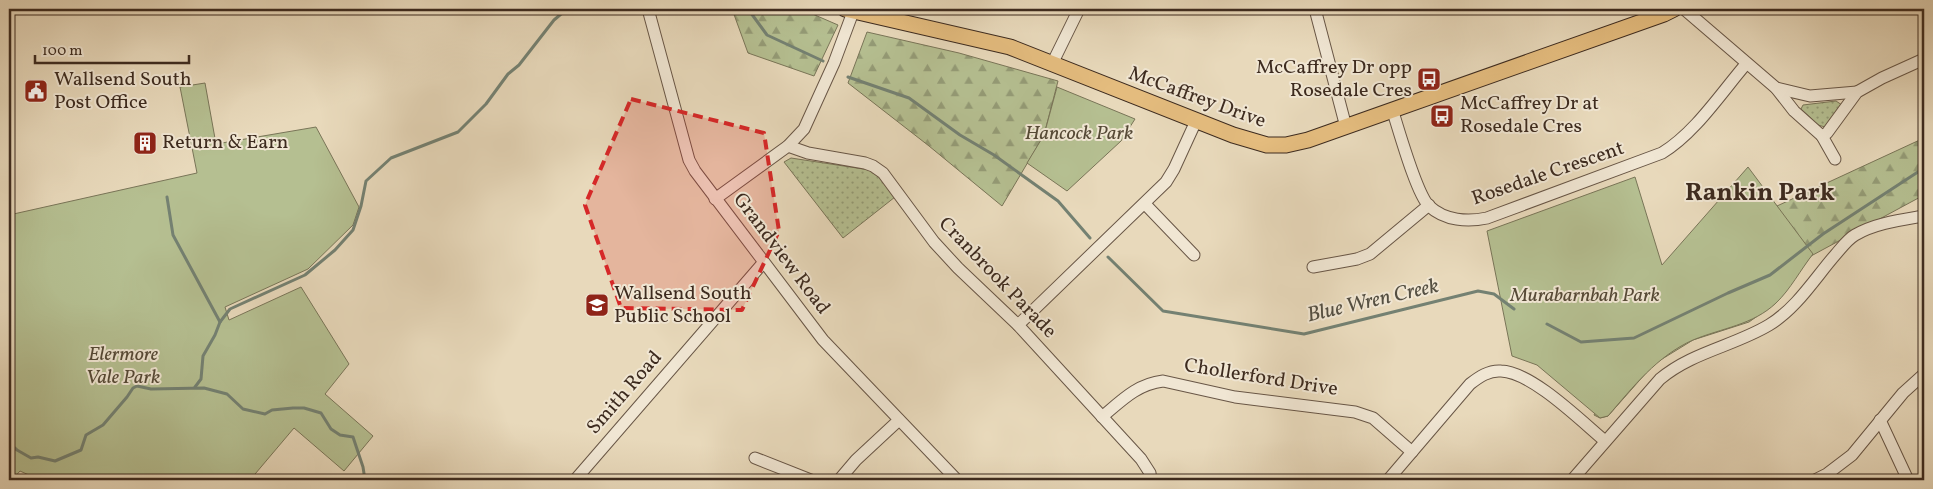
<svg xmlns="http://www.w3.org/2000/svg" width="1933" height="489" font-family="Vollkorn,serif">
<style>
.grass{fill:url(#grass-dots);stroke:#797558}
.forest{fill:url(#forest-firs);stroke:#797558}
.park{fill:#b5bf91;stroke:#797558}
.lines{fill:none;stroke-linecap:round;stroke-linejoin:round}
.stream{stroke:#748172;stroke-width:3}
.minor-casing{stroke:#685646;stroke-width:13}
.major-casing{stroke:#3d2b1f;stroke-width:17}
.minor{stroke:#f0e6d3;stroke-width:11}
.major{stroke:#e4bc7e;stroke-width:15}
.marked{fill:#d62828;fill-opacity:0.2;stroke:#d62828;stroke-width:4;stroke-dasharray:10 6;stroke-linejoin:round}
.labels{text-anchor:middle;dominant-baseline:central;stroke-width:4;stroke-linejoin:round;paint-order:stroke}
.poi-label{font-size:20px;fill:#3d2b1f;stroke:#f0e6d3;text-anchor:start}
.street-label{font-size:20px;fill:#3d2b1f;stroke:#f0e6d3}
.park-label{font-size:20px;font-style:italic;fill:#554936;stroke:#f0e6d3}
.water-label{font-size:21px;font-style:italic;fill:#544f42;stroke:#f0e6d3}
.district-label{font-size:25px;font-weight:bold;fill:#3d2b1f;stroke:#f0e6d3}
</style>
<defs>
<pattern id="grass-dots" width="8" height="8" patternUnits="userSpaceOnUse" patternTransform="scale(1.25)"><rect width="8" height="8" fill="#b5bf91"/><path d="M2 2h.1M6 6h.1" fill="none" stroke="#949b76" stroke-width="1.8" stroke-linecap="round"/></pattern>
<pattern id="forest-firs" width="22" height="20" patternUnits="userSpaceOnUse" patternTransform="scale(1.25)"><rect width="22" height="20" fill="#b5bf91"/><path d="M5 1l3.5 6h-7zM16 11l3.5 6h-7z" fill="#949b76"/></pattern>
</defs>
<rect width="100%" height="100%" fill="#e8d9bb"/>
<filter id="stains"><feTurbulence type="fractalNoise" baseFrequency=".004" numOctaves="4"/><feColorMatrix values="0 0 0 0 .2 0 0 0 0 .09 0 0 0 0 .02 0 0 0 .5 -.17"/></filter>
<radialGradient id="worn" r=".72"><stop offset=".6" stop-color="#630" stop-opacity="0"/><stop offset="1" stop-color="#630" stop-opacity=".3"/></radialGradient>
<!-- grass -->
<g class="grass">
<polygon points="1836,101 1842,105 1825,127 1818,125 1801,109 1803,105"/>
<polygon points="791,158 870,170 878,175 895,197 843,238 784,162"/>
</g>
<!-- forest -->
<g class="forest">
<polygon points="732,9 801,9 838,25 814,76 748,53"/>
<polygon points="867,32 959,53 1058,81 1044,135 1002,206 929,146 848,83"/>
<polygon points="1924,138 1924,195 1811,256 1776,303 1749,322 1693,340 1654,364 1608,416 1600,418 1594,415 1638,319 1745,171 1777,206"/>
</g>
<!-- park -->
<g class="park">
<polygon points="205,83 216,144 316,127 359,207 353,225 308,269 225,307 229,320 301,287 349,364 325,394 373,436 344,471 294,428 250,480 40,480 20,471 12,480 9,480 9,215 197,173 180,87"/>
<polygon points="1057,87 1135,119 1121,141 1067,191 1027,163 1044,135"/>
<path d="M1748,167L1813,254C1801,269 1790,290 1776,303C1753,325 1722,328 1693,340C1657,356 1633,387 1608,416L1600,418L1537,365L1512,356L1487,231L1635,177L1662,265Z"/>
</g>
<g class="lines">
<!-- stream -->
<g class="stream">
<polyline points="748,9 767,35 823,61"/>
<polyline points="848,77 909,98 960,135 994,155 1058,201 1090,238"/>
<polyline points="167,197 173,235 220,322"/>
<polyline points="1108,257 1163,311 1304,334 1478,291 1494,294 1514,309"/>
<polyline points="1547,324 1581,342 1634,338 1728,293 1770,275 1823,234 1924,168"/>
<polyline points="195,387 201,379 203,356 215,335 220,322 230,309 305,275 335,250 353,230 361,206 366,181 391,158 458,132 486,104 508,74 519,65 554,20 567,9"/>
<polyline points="9,443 17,450 31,458 38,457 55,461 81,450 86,435 103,425 127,397 133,388 137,386 151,389 204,388 227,394 243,409 265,414 272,410 293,408 304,408 321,413 331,429 340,435 353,437 363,467 365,480"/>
</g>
<!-- minor casing -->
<g class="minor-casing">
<g id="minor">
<polyline points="648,9 689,160 695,171 823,340 957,480"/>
<polyline points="1315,9 1346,127"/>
<polyline points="1684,9 1776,88 1794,111 1822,136 1827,133 1857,92 1882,78 1924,59"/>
<polyline points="1052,64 1079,9"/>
<polyline points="1776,88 1810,96 1857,92"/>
<path d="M1392,109C1399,130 1416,193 1429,206C1445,221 1468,222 1487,218L1662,153C1695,133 1721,93 1746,64"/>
<polyline points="1822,136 1835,159"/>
<polyline points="788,146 808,153 865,163 873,166 883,173 934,242 958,268 1018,325 1141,459 1150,473 1151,480"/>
<polyline points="715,199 788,146 804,129 834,63 853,12"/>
<polyline points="1145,204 1194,255"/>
<polyline points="1313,267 1357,259 1370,254 1429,205"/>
<polyline points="1018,325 1166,182 1174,169 1196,121"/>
<path d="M1102,417C1121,401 1137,384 1163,381L1235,397L1355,412L1373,418L1412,452"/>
<polyline points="1880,420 1908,480"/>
<polyline points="755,458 811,480"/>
<polyline points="575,480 763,263"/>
<polyline points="839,480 856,460 899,420"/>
<path d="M1388,480L1470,384C1479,377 1489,370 1501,371C1532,372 1581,421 1605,441"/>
<path d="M1572,480L1660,379C1692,352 1734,346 1769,325C1797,308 1815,278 1836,254C1842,247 1848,239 1855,235C1876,223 1901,220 1924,216"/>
<polyline points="1815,480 1827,474 1852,455 1903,393 1924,374"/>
</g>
</g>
<!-- major casing -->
<g class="major-casing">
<polyline id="major" points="845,9 1010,47 1233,135 1267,145 1286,145 1308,140 1664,14 1674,9"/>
</g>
<!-- minor -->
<use href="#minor" class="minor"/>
<!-- major -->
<use href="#major" class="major"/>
</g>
<!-- marked area -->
<path class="marked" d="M631,99L764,133L779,231L742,310L621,308L585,205Z"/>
<!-- icons -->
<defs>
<g id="bus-square" transform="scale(1.25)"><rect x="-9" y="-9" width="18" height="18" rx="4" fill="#8f2418" stroke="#f0e6d3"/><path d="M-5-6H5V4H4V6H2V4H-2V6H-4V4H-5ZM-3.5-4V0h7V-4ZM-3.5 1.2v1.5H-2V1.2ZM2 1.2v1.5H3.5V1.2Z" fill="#fff"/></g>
<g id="civic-square" transform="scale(1.25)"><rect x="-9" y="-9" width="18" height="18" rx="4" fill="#8f2418" stroke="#f0e6d3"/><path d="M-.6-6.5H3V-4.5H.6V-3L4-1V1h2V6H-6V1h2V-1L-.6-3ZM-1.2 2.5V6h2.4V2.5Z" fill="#fff"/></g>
<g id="building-square" transform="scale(1.25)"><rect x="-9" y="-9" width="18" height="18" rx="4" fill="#8f2418" stroke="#f0e6d3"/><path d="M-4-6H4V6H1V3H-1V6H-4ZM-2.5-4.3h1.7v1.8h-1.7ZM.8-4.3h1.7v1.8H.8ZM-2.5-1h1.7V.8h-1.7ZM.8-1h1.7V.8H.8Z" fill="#fff"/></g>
<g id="school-square" transform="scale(1.25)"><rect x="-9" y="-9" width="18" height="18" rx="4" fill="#8f2418" stroke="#f0e6d3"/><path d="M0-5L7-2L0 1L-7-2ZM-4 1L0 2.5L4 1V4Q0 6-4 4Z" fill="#fff"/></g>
</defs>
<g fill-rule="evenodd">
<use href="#bus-square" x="1429" y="79"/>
<use href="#civic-square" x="36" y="91"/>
<use href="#bus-square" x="1442" y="116"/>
<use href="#building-square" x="145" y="143"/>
<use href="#school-square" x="597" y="305"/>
</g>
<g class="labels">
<!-- poi labels -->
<g class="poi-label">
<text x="1412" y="68" text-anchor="end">McCaffrey Dr opp<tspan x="1412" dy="23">Rosedale Cres</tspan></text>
<text x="54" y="80">Wallsend South<tspan x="54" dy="23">Post Office</tspan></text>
<text x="1460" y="104">McCaffrey Dr at<tspan x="1460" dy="23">Rosedale Cres</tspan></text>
<text x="162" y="143">Return &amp; Earn</text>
<text x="614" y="294">Wallsend South<tspan x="614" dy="23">Public School</tspan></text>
</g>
<!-- street labels -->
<g class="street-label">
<text transform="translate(1197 98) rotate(20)">McCaffrey Drive</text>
<text transform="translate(1548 174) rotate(-19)">Rosedale Crescent</text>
<text transform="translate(781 254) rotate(53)">Grandview Road</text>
<text transform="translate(997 278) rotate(46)">Cranbrook Parade</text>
<text transform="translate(1261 378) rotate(9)">Chollerford Drive</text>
<text transform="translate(625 393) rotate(-49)">Smith Road</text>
</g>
<!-- park labels -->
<g class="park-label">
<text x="1079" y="134">Hancock Park</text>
<text x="1585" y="296">Murabarnbah Park</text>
<text x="123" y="355">Elermore<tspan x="123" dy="23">Vale Park</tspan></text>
</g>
<!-- water labels -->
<g class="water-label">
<text transform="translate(1373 301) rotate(-13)">Blue Wren Creek</text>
</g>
<!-- district labels -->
<g class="district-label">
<text x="1760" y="193">Rankin Park</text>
</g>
</g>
<!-- margin -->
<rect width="1933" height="489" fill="none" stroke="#e8d9bb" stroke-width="30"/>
<rect x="10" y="10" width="1913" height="469" fill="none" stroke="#3d2b1f" stroke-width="2.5"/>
<rect x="15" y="15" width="1903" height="459" fill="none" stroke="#3d2b1f"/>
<!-- scale -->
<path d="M35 55v8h154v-8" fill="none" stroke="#3d2b1f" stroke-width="2.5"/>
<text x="42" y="55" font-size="15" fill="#3d2b1f" stroke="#f0e6d3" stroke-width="4" paint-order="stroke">100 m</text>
<rect width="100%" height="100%" filter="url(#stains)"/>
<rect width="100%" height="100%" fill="url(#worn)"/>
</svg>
